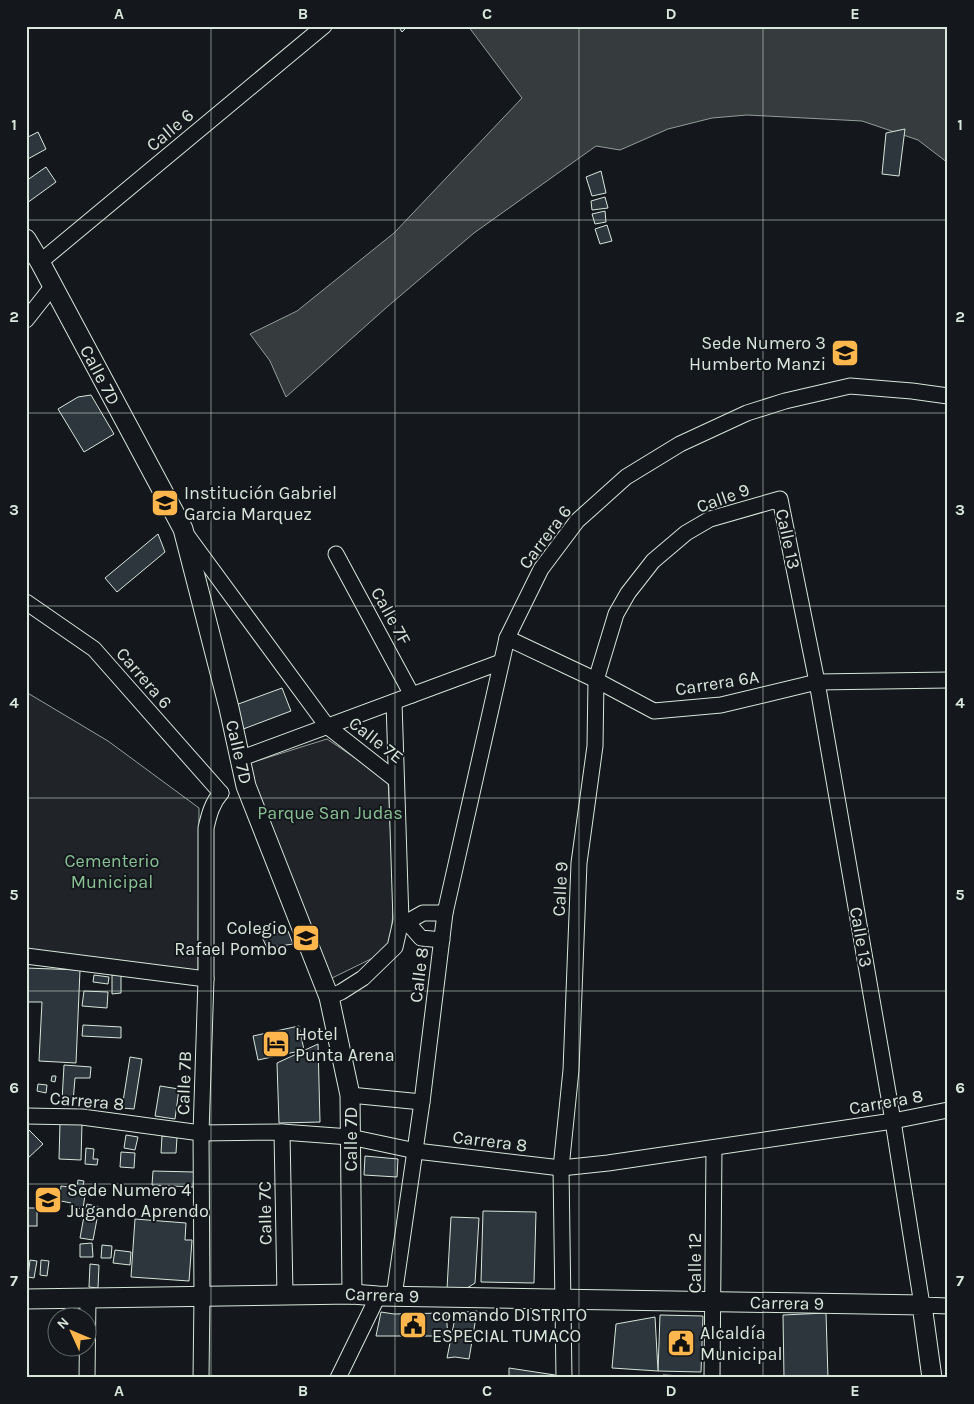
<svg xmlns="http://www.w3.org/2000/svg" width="974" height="1404" font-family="Karla,sans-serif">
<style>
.green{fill:#202428;stroke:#939e99}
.water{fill:#363b3e;stroke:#939e99}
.building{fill:#2c363c;stroke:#d8e6dc}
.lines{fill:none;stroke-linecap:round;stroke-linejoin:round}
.minor-casing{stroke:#d8e6dc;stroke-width:17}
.major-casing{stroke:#d8e6dc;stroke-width:21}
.minor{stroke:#14181c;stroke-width:15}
.major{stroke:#14181c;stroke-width:19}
.grid{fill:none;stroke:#d8e6dc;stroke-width:1;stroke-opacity:0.55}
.labels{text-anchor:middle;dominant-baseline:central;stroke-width:4;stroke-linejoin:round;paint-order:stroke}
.street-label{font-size:18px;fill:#d8e6dc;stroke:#14181c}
.poi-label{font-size:18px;fill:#d8e6dc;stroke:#14181c;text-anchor:start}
.park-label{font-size:18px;fill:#8ac095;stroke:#14181c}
.neatline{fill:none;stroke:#d8e6dc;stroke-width:2}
.grid-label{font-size:16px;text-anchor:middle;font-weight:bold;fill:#d8e6dc}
</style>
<rect width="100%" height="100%" fill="#14181c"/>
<!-- green -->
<g class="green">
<polygon points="26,692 108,741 199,808 198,972 26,950"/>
<polygon points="327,739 388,780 394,901 390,945 381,954 328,980 247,764"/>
</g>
<!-- water -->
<polygon class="water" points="468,26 948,26 948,163 918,140 862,121 747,115 712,118 668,129 620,150 596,146 474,233 387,307 286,397 270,361 250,334 297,311 394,233 522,98"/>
<!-- building -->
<g class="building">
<polygon points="398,26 408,26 402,32"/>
<polygon points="905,129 899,176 882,174 886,133"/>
<polygon points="38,132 46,149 26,160 26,138"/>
<polygon points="46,167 56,182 27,203 26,181"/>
<polygon points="601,171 606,193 592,196 586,177"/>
<polygon points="605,197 608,208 592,210 591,201"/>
<polygon points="605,211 606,222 595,224 592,214"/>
<polygon points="607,225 612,241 600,244 595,229"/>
<polygon points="91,395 114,434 84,452 58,409 78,397"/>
<polygon points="158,534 165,552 117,592 105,578"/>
<polygon points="282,688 291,711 238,731 233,706"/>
<polygon points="288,931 293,944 267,948 262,937"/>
<polygon points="26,968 80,970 76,1063 39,1061 42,1002 26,1002"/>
<polygon points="94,975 109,977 108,984 93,982"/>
<polygon points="112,975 121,975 121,993 112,994"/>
<polygon points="84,991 108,992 107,1008 82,1006"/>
<polygon points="83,1025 121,1027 121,1038 82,1036"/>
<polygon points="299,1026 304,1050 258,1060 253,1036"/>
<polygon points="318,1044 320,1122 279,1123 277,1063"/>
<polygon points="130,1057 142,1059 134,1109 122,1108"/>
<polygon points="64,1065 91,1067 90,1078 75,1078 73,1102 62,1101"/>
<polygon points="52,1076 56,1076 55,1082 51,1081"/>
<polygon points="38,1084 47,1085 46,1093 37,1091"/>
<polygon points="160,1086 179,1089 175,1119 155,1116"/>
<polygon points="60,1123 82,1123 81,1160 59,1159"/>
<polygon points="28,1129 43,1144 26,1160 26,1130"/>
<polygon points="126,1135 138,1137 135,1150 124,1148"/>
<polygon points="162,1136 177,1137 176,1153 161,1153"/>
<polygon points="86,1148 94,1149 93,1159 98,1159 97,1165 85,1164"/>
<polygon points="121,1152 135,1153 134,1168 120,1167"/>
<polygon points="365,1156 398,1159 397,1177 364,1175"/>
<polygon points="153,1171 194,1172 193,1187 152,1185"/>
<polygon points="78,1180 84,1181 81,1194 85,1195 83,1209 70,1207 71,1203 61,1201 60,1207 50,1206 53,1193 60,1194 61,1186 77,1188"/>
<polygon points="87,1204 100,1207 98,1215 85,1213"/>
<rect x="26" y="1208" width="11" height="18"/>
<polygon points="483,1211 536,1212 534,1283 481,1282"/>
<polygon points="84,1216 97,1219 93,1240 80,1238"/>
<polygon points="451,1217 479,1218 475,1283 464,1290 447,1289"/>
<polygon points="135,1219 186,1223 185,1240 192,1240 189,1281 131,1277"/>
<polygon points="92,1243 93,1257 80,1257 80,1244"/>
<polygon points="102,1245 112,1246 111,1258 101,1258"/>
<polygon points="115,1250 131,1252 130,1265 113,1263"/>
<polygon points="30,1260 37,1261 34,1278 28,1277"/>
<polygon points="41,1260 49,1261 47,1276 40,1275"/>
<polygon points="90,1264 99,1265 98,1288 89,1287"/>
<polygon points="477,1311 469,1359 455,1357 447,1358 456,1313"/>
<polygon points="381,1312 394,1314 446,1313 448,1336 376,1336"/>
<polygon points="826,1313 828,1378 784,1378 783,1315"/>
<polygon points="660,1315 703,1316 701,1372 658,1371"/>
<polygon points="655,1317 658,1371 612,1368 616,1324"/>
<polygon points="509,1368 555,1375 555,1378 509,1378"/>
<polygon points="663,1375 702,1377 702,1378 663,1378"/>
</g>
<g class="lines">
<!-- minor casing -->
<g class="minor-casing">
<g id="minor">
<polyline points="40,262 324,26"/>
<polyline points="26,320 52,287"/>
<polyline points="186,534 327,726 396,780"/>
<polyline points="336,554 412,695"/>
<polyline points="26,602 94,649 221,793"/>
<polyline points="507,638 596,680 654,711 721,705 817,682 948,680"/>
<polyline points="239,759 501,662"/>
<polyline points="401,921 407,922 421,938 442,940"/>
<polyline points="407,922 423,913 445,913"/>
<polyline points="26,956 206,979"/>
<polyline points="329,997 341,992 363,978 395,947 401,921 394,702"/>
<polyline points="350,1095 422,1102"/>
<polyline points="26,1116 82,1117 201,1133 282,1132 350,1137 416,1151 561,1168 608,1163 893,1121 948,1110"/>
<polyline points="282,1132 285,1295"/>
<polyline points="394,1296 422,1102 445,913 507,638 541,569 577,521 626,477 680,444 747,413 785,401 850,386 912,391 948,396"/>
<polyline points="87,1378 88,1298"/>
<path d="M201,1378L202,1296L201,1133L206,979V828C209,815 212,803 221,793"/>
<polyline points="338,1378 378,1296"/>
<polyline points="564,1378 561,1168 571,1070 579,863 595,746 596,680 616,614 628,593 653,561 686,533 710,519 780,499 817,682 893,1121 922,1305 948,1306"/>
<polyline points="712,1378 714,1148"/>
</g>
</g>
<!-- major casing -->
<g class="major-casing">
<g id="major">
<polyline points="26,239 40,262 183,529 229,708 246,786 329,997 350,1095 352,1294"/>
<polyline points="26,1299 352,1294 378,1296 922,1305 932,1378"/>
</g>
</g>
<!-- minor -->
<use href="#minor" class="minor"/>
<!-- major -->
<use href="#major" class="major"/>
</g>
<!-- grid -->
<path class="grid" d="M211,26V1378M395,26V1378M579,26V1378M763,26V1378M26,220H948M26,413H948M26,606H948M26,798H948M26,991H948M26,1184H948"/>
<!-- icons -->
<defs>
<g id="school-square" transform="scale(1.4375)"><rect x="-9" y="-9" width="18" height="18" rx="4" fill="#ffb74d" stroke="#14181c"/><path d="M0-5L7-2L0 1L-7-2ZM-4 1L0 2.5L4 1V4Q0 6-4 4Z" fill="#111"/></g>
<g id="hotel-square" transform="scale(1.4375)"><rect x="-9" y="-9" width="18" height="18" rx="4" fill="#ffb74d" stroke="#14181c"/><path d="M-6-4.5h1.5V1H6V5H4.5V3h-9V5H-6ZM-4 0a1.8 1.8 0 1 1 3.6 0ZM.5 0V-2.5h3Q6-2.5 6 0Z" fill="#111"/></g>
<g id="civic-square" transform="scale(1.4375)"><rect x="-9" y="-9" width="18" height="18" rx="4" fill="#ffb74d" stroke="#14181c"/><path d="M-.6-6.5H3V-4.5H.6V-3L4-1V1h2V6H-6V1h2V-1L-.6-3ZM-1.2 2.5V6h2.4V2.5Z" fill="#111"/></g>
</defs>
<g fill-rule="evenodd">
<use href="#school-square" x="845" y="353"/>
<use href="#school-square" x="165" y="503"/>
<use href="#school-square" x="306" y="938"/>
<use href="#hotel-square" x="276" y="1044"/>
<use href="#school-square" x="48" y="1200"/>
<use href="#civic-square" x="413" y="1325"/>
<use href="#civic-square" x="681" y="1343"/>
</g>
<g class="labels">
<!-- street labels -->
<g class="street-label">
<text transform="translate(170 130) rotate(-40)">Calle 6</text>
<text transform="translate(100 375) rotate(62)">Calle 7D</text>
<text transform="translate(723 498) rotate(-20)">Calle 9</text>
<text transform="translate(545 537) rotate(-53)">Carrera 6</text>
<text transform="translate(788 539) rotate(78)">Calle 13</text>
<text transform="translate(391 616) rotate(61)">Calle 7F</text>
<text transform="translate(144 678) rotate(49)">Carrera 6</text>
<text transform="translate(717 683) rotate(-9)">Carrera 6A</text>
<text transform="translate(376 740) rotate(38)">Calle 7E</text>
<text transform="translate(239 752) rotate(77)">Calle 7D</text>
<text transform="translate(560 889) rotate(-87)">Calle 9</text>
<text transform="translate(861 937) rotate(80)">Calle 13</text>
<text transform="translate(419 975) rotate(-83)">Calle 8</text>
<text transform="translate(184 1083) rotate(-88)">Calle 7B</text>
<text transform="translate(87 1101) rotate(5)">Carrera 8</text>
<text transform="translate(886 1102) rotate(-10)">Carrera 8</text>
<text transform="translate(351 1139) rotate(-90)">Calle 7D</text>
<text transform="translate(490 1141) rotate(7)">Carrera 8</text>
<text transform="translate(265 1213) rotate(-91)">Calle 7C</text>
<text transform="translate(695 1263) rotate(-90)">Calle 12</text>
<text transform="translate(382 1295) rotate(2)">Carrera 9</text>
<text transform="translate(787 1303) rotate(1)">Carrera 9</text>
</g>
<!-- poi labels -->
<g class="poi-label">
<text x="826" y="343" text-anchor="end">Sede Numero 3<tspan x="826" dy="21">Humberto Manzi</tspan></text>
<text x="184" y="493">Institución Gabriel<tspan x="184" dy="21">Garcia Marquez</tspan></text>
<text x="287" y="928" text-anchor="end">Colegio<tspan x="287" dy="21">Rafael Pombo</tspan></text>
<text x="295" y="1034">Hotel<tspan x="295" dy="21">Punta Arena</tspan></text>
<text x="67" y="1190">Sede Numero 4<tspan x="67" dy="21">Jugando Aprendo</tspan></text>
<text x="432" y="1315">comando DISTRITO<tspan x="432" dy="21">ESPECIAL TUMACO</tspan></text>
<text x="700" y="1333">Alcaldía<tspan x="700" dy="21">Municipal</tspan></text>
</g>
<!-- park labels -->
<g class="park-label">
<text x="330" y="813">Parque San Judas</text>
<text x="112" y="861">Cementerio<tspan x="112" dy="21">Municipal</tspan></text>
</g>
</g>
<!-- border -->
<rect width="974" height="1404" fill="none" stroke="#14181c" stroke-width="55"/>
<!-- north arrow -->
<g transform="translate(72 1332) rotate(314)"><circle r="24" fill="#14181c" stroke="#626a69"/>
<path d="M0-4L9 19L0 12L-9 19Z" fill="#ffb74d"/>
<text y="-8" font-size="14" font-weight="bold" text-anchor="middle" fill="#d8e6dc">N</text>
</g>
<rect x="28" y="28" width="918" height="1348" class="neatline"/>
<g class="grid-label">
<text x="119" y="19">A</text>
<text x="303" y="19">B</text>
<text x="487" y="19">C</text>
<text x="671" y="19">D</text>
<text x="855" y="19">E</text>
<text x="14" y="130">1</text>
<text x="960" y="130">1</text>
<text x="14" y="322">2</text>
<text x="960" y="322">2</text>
<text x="14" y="515">3</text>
<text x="960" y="515">3</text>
<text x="14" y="708">4</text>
<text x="960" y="708">4</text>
<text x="14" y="900">5</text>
<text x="960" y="900">5</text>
<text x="14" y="1093">6</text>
<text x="960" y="1093">6</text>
<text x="14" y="1286">7</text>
<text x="960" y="1286">7</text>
<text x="119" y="1396">A</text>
<text x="303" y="1396">B</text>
<text x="487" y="1396">C</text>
<text x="671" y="1396">D</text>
<text x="855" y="1396">E</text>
</g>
</svg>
